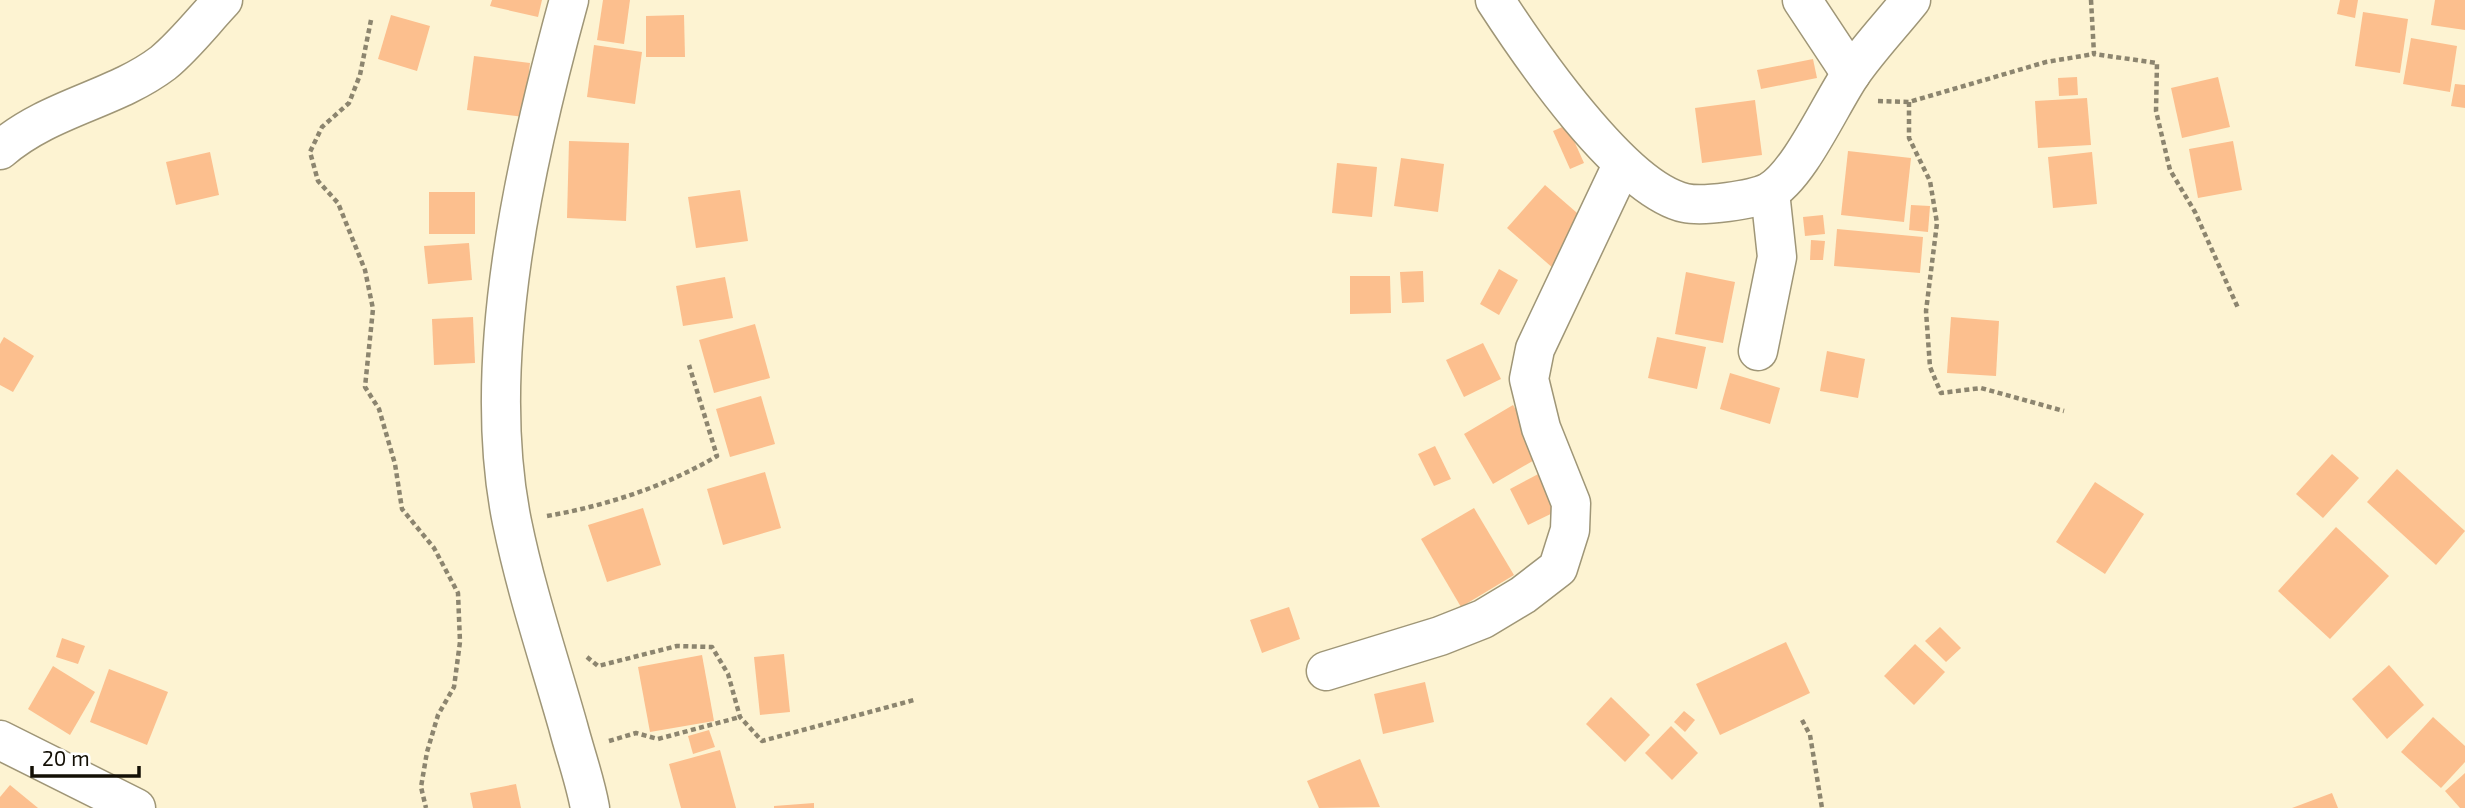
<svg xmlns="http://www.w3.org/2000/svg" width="2465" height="808" font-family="'Exo 2',sans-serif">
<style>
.building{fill:#fcbf8e}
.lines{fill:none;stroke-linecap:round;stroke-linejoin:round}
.minor-casing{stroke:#9f9677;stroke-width:41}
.path{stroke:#8c856f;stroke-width:4.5;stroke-dasharray:5 3.5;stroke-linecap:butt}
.minor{stroke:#fff;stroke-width:38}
</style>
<rect width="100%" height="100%" fill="#fdf3d2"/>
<!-- building -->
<g class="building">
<polygon points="492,0 542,0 538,17 490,6"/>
<polygon points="603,0 630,0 624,44 597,40"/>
<polygon points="2340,0 2358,0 2355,18 2337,14"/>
<polygon points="2435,0 2465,0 2465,30 2431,25"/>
<polygon points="2363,12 2408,19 2400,73 2355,66"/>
<polygon points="391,15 430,26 417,71 378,59"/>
<polygon points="684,15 685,57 646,57 646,16"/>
<polygon points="2411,38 2457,46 2450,92 2403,84"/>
<polygon points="594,45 642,52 635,104 587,97"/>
<polygon points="474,56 530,63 524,117 467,110"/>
<polygon points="1813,59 1817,78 1761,89 1757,70"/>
<polygon points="2077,77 2078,95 2059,96 2058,78"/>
<polygon points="2218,77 2230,127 2182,138 2171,88"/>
<polygon points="2455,84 2465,85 2465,108 2451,106"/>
<polygon points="2087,98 2091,145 2038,148 2035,101"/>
<polygon points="1755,100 1762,155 1702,163 1695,108"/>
<polygon points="1567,125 1584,163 1570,169 1553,131"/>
<polygon points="569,141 629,143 626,221 567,218"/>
<polygon points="2233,141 2242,190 2198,198 2189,149"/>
<polygon points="1848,151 1911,158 1904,222 1841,215"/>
<polygon points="210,152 219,195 176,205 166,162"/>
<polygon points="2092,152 2097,204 2053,208 2048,157"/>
<polygon points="1401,158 1444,164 1438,212 1394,206"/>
<polygon points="1337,163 1377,167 1372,217 1332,213"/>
<polygon points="1545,185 1592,226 1554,269 1507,228"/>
<polygon points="740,190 748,241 696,248 688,197"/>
<rect x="429" y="192" width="46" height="42"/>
<polygon points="1911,205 1930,206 1928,232 1909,230"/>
<polygon points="1823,215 1825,234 1805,236 1803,217"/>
<polygon points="1837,229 1923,237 1920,273 1834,266"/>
<polygon points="1811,240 1825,241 1823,260 1810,260"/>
<polygon points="469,243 472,280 428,284 424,246"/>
<polygon points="1499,269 1518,280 1499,315 1480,304"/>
<polygon points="1423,271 1424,302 1402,303 1400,272"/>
<polygon points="1686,272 1735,282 1723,343 1675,334"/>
<polygon points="1350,276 1390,276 1391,313 1350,314"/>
<polygon points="725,277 733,318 683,326 676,286"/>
<polygon points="473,317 475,363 434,365 432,319"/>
<polygon points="1951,317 1999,321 1996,376 1947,373"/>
<polygon points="755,324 770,378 714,393 699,340"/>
<polygon points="4,337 34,356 13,392 0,385 0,344"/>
<polygon points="1657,337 1706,347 1697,389 1648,378"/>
<polygon points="1483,343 1501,379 1464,397 1446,360"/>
<polygon points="1827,351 1865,359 1858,398 1820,391"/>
<polygon points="1730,373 1780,388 1770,424 1720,409"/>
<polygon points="761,396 775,444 730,457 716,409"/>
<polygon points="1513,405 1543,455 1493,484 1464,434"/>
<polygon points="1435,446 1451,479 1434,486 1418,454"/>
<polygon points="2332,454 2359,478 2323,518 2296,494"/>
<polygon points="2397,469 2465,531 2436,565 2367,502"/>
<polygon points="1546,470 1565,507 1528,525 1510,489"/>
<polygon points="765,472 781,528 723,545 707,489"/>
<polygon points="2095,482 2144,514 2105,574 2056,542"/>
<polygon points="643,508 661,565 607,582 588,525"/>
<polygon points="1474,508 1514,575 1461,607 1421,539"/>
<polygon points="2336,527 2389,576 2330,639 2278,591"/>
<polygon points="1289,607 1300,639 1262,653 1250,620"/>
<polygon points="1940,627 1961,648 1946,662 1925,641"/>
<polygon points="62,638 85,646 78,664 56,657"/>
<polygon points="1786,642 1810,693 1720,735 1696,684"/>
<polygon points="1915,644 1945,672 1914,705 1884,676"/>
<polygon points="784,654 790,712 760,715 754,657"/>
<polygon points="702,655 714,721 650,732 638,667"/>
<polygon points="2389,665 2424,705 2387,739 2352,699"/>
<polygon points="53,666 95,692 70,735 28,709"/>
<polygon points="109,669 168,692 147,745 90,722"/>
<polygon points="1425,682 1434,722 1383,734 1374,694"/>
<polygon points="1611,697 1650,735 1625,762 1586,724"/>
<polygon points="1684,711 1695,720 1685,732 1674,722"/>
<polygon points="2433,717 2465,746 2465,762 2441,788 2401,752"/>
<polygon points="1671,726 1698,753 1672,780 1645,753"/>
<polygon points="709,730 715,747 693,754 688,736"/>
<polygon points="720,750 736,808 681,808 669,764"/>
<polygon points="1360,759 1380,807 1319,808 1307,781"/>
<polygon points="2465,773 2465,808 2460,808 2445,791"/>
<polygon points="516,784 521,808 473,808 470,793"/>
<polygon points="10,785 38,808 0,808 0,797"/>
<polygon points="2332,793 2338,808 2292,808"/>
<polygon points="814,803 814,808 774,808 774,806"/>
</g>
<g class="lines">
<!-- minor casing -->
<g class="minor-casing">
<g id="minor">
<path d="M569,0C526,157 479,360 512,522C526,591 549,659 568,726C575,753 585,780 590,808"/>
<path d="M1495,0C1530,54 1622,189 1685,203C1703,207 1753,200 1769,192C1799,176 1831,103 1851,74C1869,48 1891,25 1911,0"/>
<polyline points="1802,0 1851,74"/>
<path d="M0,150C50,107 114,100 163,63C185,45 204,20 223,0"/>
<polyline points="1758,351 1777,257 1770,192"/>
<polyline points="1326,671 1440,636 1483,619 1523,595 1558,568 1570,530 1571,503 1541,428 1529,379 1535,349 1622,165"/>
<polyline points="0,740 136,808"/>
</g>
</g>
<!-- path -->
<g class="path">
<polyline points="2091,0 2094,54 2157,63 2156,111 2170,170 2195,212 2238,308"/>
<polyline points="371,20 360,75 349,103 322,127 310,152 318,181 338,203 365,270 373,309 365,387 379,409 395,464 402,509 434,548 458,593 460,642 454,687 438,715 427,752 421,787 426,808"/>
<polyline points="1878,101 1909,102 2046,62 2094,54"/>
<polyline points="1909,102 1909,138 1930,181 1937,223 1926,311 1930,367 1941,393 1981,388 2064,411"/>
<path d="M547,516C605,506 667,486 717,456L689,365"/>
<polyline points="587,657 598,666 677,646 712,647 728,674 740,717 762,741 914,700"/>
<polyline points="1802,720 1810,735 1822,808"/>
<polyline points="609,741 636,733 658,739 740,717"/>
</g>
<!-- minor -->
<use href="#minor" class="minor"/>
</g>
<!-- scale -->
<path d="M32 766v10h107v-10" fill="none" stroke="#130f05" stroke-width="3.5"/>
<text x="42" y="766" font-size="21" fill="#130f05" stroke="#ffffff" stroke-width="5" paint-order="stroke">20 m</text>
</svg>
